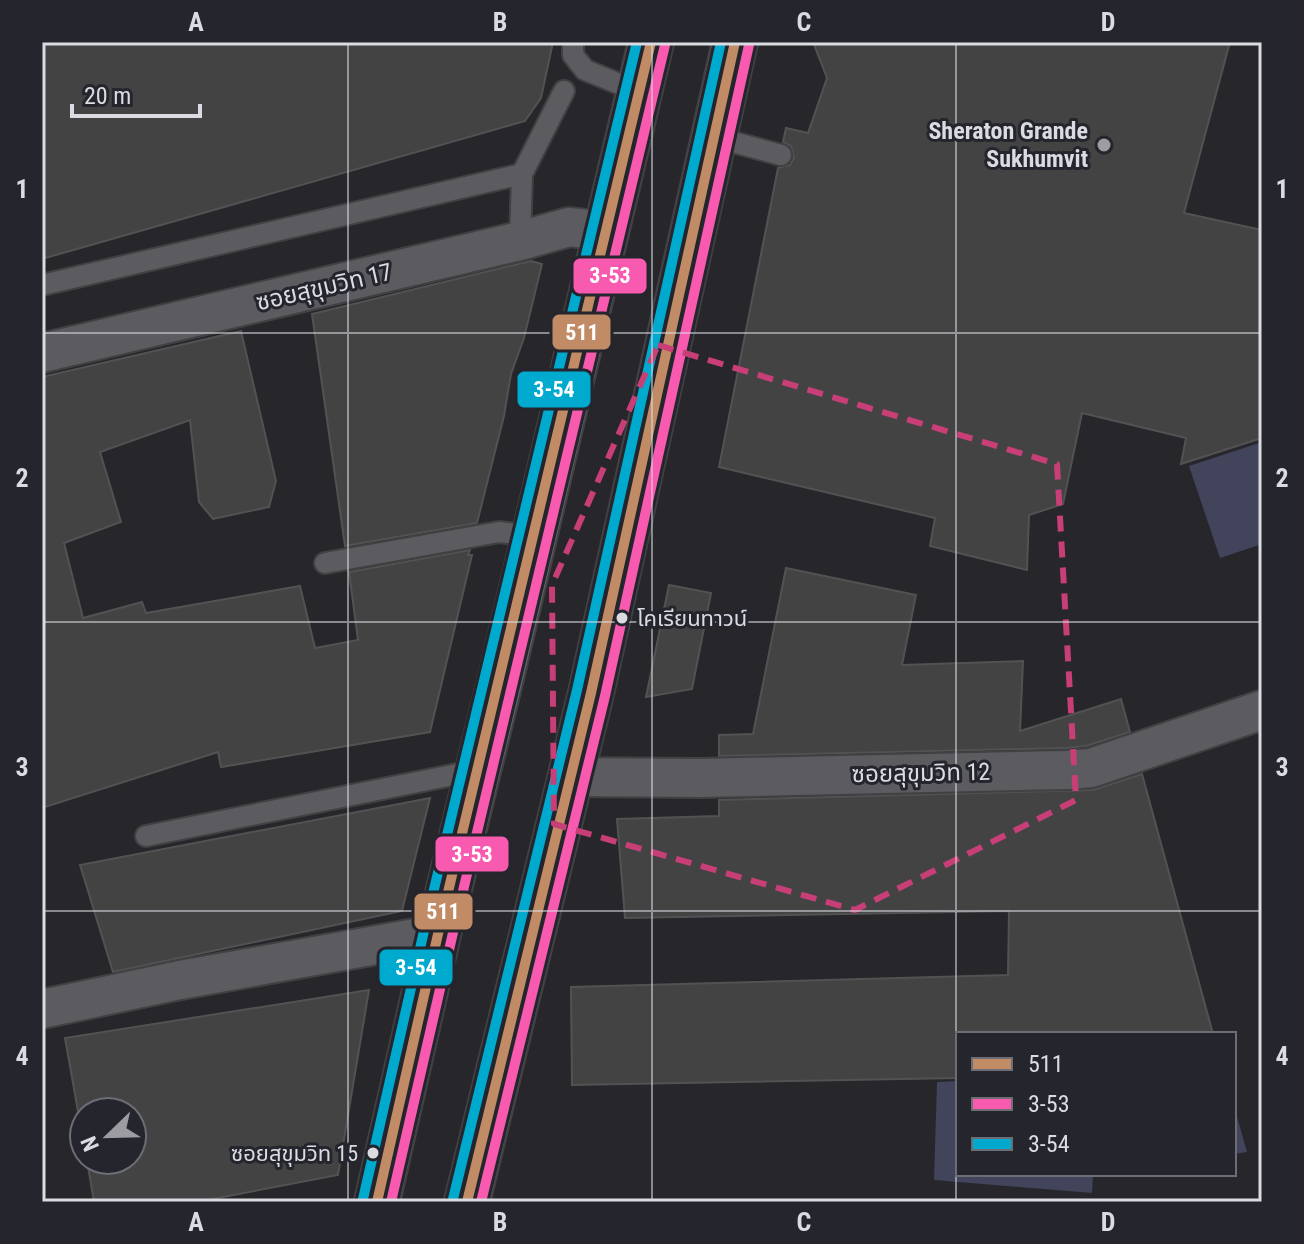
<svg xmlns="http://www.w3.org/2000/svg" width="1304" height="1244" font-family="'Roboto Condensed','Noto Sans Thai',sans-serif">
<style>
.green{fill:#42445b}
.building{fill:#434344;stroke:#535253;stroke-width:2}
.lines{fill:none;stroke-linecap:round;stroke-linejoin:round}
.lane-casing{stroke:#414144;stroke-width:24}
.street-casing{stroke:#414144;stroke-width:42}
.primary-casing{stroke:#414144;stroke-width:48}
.lane{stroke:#5c5c60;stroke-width:20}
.street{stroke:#5c5c60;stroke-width:38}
.primary{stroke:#62626c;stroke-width:44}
.bus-1-casing{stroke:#24252d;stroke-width:16}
.bus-2-casing{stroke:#24252d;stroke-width:16}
.bus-3-casing{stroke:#24252d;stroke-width:16}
.bus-1{stroke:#c18c65;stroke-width:10}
.bus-2{stroke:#f75aaf;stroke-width:10}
.bus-3{stroke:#00a9ce;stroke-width:10}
.marked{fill:none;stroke:#c73f76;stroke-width:6;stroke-dasharray:16 10;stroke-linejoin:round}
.grid{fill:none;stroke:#dbdce1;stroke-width:2;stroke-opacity:0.55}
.poi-dot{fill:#9c9ca1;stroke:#24252d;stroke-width:3}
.bus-dot{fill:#dbdce1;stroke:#24252d;stroke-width:3}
.labels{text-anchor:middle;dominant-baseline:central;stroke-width:6;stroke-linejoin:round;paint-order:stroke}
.bus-label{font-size:22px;fill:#dbdce1;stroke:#24252d;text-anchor:start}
.poi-label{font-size:24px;font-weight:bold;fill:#dbdce1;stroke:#24252d;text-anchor:end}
.street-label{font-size:24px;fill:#dbdce1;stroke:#24252d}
.line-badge{stroke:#24252d;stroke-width:3}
.badge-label{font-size:22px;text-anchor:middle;font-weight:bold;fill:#fff}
.neatline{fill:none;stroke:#dbdce1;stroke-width:3}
.grid-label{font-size:26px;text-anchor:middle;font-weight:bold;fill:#dbdce1}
</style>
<rect width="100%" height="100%" fill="#26262b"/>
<!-- green -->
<g class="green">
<polygon points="1262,442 1262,544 1220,558 1189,466"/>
<polygon points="958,1081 958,1174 1093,1174 1092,1193 934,1180 937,1082"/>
<polygon points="1234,1106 1247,1152 1234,1154"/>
</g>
<!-- building -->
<g class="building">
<polygon points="42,42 553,42 541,98 525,121 42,259"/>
<polygon points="813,42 1230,42 1184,213 1262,230 1262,438 1181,464 1186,438 1082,413 1063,504 1029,515 1027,570 930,546 935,518 719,467 778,168 790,165 794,158 791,146 783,142 786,128 808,133 827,78"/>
<polygon points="531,261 542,264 524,338 511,374 504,416 477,523 345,546 312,314"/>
<polygon points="241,331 276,481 269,507 213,519 199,502 190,420 100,452 121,522 64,543 83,618 142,602 146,613 300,586 315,648 358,640 349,572 470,550 468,555 472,555 430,732 221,767 218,752 42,808 42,377"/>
<polygon points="786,568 916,595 902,665 1023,661 1020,731 1121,699 1130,732 1086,746 1066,748 719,756 719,735 753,734"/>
<polygon points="669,585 711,593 692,689 646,697"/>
<polygon points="1142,774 1213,1034 958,1034 958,1078 572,1085 571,987 1008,975 1009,911 625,918 617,819 719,816 719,800 1093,790"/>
<polygon points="430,798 402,911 113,972 80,865"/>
<polygon points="369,990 338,1175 197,1202 94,1202 87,1160 132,1160 132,1112 84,1112 84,1145 65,1038"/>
</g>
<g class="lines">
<!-- lane casing -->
<g class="lane-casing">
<g id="lane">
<polyline points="573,42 573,55 585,70 639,92"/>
<polyline points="714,137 781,155"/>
<polyline points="520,241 522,174 564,91"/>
<polyline points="42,285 522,174"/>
<polyline points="325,563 499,532 533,536"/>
<polyline points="146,836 478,770"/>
</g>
</g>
<!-- street casing -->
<g class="street-casing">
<g id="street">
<polyline points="42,353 520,241 569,227 605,231"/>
<polyline points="571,777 701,778 1067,770 1091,768 1262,710"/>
<polyline points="42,1009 180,980 438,934"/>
</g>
</g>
<!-- primary casing -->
<g class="primary-casing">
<g id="primary">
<polyline points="377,1202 438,934 502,673 651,42"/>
<polyline points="467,1202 591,693 735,42"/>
</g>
</g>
<!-- lane -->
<use href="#lane" class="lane"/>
<!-- street -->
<use href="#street" class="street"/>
<!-- primary -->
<use href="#primary" class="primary"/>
<!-- bus-1 casing -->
<g class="bus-1-casing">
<g id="bus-1">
<polyline points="377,1202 438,934 651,42"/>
<polyline points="467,1202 591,693 735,42"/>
</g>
</g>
<!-- bus-2 casing -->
<g class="bus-2-casing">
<g id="bus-2">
<polyline points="391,1202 452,937 665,45"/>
<polyline points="481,1202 605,696 749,45"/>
</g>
</g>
<!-- bus-3 casing -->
<g class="bus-3-casing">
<g id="bus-3">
<polyline points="363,1199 424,931 637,42"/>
<polyline points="453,1199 577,690 721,42"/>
</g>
</g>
<!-- bus-1 -->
<use href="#bus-1" class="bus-1"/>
<!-- bus-2 -->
<use href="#bus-2" class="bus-2"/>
<!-- bus-3 -->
<use href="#bus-3" class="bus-3"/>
</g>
<!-- marked area -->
<path class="marked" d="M658,345L1057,464L1076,800L855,910L554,824L552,585Z"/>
<!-- grid -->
<path class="grid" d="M348,42V1202M652,42V1202M956,42V1202M42,333H1262M42,622H1262M42,911H1262"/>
<!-- markers -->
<circle class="poi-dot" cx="1104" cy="145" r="8"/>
<g class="bus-dot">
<circle cx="622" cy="618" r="7"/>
<circle cx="373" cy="1153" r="7"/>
</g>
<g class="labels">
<!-- bus labels -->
<g class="bus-label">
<text x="637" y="618">โคเรียนทาวน์</text>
<text x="358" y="1153" text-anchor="end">ซอยสุขุมวิท 15</text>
</g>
<!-- poi labels -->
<g class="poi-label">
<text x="1088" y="131">Sheraton Grande<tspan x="1088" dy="28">Sukhumvit</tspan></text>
</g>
<!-- street labels -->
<g class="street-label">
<text transform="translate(324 287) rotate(-13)">ซอยสุขุมวิท 17</text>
<text transform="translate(921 773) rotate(-1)">ซอยสุขุมวิท 12</text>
</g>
</g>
<g class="line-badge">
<rect x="572" y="257" width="76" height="38" rx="8" fill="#f75aaf"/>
<rect x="551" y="313" width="61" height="38" rx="8" fill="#c18c65"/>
<rect x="516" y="370" width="76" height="39" rx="8" fill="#00a9ce"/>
<rect x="434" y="835" width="76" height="38" rx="8" fill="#f75aaf"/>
<rect x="413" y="892" width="61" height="39" rx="8" fill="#c18c65"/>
<rect x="378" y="948" width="76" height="39" rx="8" fill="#00a9ce"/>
</g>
<g class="badge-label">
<text x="610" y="283">3-53</text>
<text x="582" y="340">511</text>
<text x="554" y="397">3-54</text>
<text x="472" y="862">3-53</text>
<text x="443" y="919">511</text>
<text x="416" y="975">3-54</text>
</g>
<!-- border -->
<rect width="1304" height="1244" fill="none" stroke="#24252d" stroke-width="88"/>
<!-- legend -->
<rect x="956" y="1032" width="280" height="144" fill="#24252d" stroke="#6d6e75" stroke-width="2"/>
<rect x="972" y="1058" width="40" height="12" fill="#c18c65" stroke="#6d6e75" stroke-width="2"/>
<text x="1028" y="1072" font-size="24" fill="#dbdce1">511</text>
<rect x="972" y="1098" width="40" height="12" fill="#f75aaf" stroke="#6d6e75" stroke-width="2"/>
<text x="1028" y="1112" font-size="24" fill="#dbdce1">3-53</text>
<rect x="972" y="1138" width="40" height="12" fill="#00a9ce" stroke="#6d6e75" stroke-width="2"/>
<text x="1028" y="1152" font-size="24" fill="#dbdce1">3-54</text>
<!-- north arrow -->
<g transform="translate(108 1136) rotate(247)"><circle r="38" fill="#24252d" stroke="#6d6e75" stroke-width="2"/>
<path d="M0-6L14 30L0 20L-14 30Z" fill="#9c9ca1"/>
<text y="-12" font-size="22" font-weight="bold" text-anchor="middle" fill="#dbdce1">N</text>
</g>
<!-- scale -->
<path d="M72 104v12h128v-12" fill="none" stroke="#dbdce1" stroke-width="4"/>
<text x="84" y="104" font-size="24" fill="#dbdce1" stroke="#24252d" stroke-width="6" paint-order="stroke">20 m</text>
<rect x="44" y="44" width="1216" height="1156" class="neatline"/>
<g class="grid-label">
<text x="196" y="31">A</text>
<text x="500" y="31">B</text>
<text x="804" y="31">C</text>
<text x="1108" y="31">D</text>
<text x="22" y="198">1</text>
<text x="1282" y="198">1</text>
<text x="22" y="487">2</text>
<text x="1282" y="487">2</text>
<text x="22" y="776">3</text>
<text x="1282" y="776">3</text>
<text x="22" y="1065">4</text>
<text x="1282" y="1065">4</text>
<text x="196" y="1231">A</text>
<text x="500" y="1231">B</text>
<text x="804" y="1231">C</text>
<text x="1108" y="1231">D</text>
</g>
</svg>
